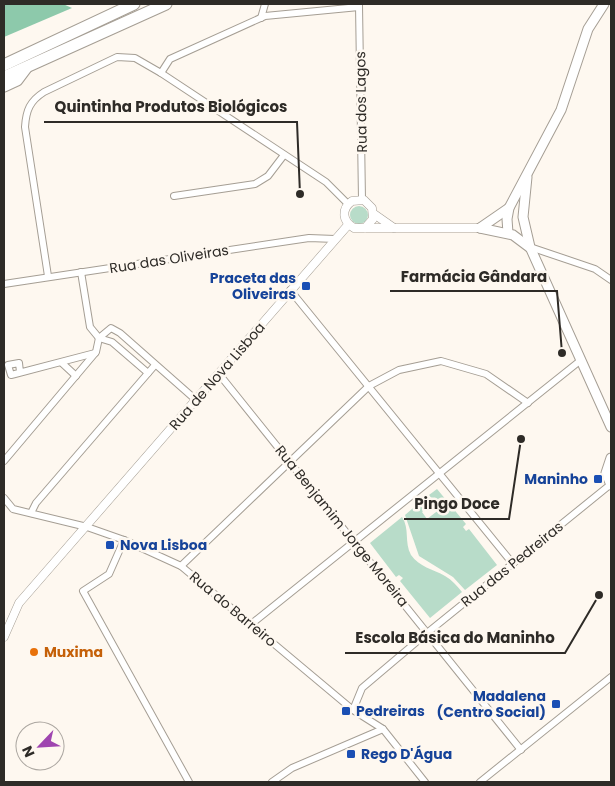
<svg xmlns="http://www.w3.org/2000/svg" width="615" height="786" font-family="Poppins,sans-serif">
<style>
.green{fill:#b8dcc9}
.forest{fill:#8dc9ab}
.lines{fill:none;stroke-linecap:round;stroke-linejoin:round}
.minor-casing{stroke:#a59e94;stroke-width:8}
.tertiary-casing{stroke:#a59e94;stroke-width:9}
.secondary-casing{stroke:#a59e94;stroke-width:11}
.motorway-casing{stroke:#a59e94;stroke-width:13}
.minor{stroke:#fff;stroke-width:6}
.tertiary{stroke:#fff;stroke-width:8}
.secondary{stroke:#fff;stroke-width:9}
.motorway{stroke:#fff;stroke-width:11}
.transit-dot{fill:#1a4fb4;stroke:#fef8f0;stroke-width:2}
.food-dot{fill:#e8710a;stroke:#fef8f0;stroke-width:2}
.labels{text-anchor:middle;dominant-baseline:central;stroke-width:5;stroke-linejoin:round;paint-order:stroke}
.street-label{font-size:14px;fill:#2e2b27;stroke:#fef8f0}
.transit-label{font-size:14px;font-weight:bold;fill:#164399;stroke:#fef8f0;text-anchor:end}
.food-label{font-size:14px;font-weight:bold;fill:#c56008;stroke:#fef8f0;text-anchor:start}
.leader{fill:none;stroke:#2e2b27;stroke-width:2}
.callout-dot{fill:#2e2b27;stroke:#fef8f0;stroke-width:2}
.callout-label{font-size:15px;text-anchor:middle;font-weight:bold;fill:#2e2b27;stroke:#fef8f0;stroke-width:5;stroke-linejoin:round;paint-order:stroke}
</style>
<rect width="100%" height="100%" fill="#fef8f0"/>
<!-- green -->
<g class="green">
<circle cx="359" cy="215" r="9"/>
<polygon points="437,489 466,524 463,527 466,531 469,529 497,565 465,590 453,577 419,556 405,515 426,497 431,504 422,512 427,519 440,509 429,495"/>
<path d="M402,517C410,529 404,542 411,555C419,567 433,569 445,576C452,580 457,586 462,592L430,618L400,581L403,578L399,575L396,577L370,543Z"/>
</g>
<!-- forest -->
<polygon class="forest" points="4,4 63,4 72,8 4,37"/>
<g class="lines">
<!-- minor casing -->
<g class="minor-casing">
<g id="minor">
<polyline points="359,5 362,200"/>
<polyline points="261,18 265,4"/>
<polyline points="161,73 170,59 265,16 359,7"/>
<polyline points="174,196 255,184 268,176 284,155"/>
<polyline points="530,247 595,269 611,280"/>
<polyline points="81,272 90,327 99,338"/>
<path d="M48,276L25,127C26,110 30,101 44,92L117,57L135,58L161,73L326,182L348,204"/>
<polyline points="4,284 309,238 335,239"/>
<polyline points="290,290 513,564"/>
<polyline points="99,338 111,328 120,333 196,400"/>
<polyline points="99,338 112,342 148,373"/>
<polyline points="62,363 76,376"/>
<polyline points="20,372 19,363 8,365 11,375 15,374 95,353"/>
<polyline points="219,374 521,750"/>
<polyline points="4,461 96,352 99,338"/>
<polyline points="4,498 13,509 87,527 124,540 181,566 353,710 383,729 425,782"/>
<polyline points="31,513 36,503 155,365"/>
<polyline points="124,540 109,574 83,591 189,782"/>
<polyline points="181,566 369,386 399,370 441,361 486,374 528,403"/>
<polyline points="250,625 581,360"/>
<polyline points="353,710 362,688 427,633 611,484"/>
<polyline points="272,782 292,768 383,729"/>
<polyline points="480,782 611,677"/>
</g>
</g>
<!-- tertiary casing -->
<g class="tertiary-casing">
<g id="tertiary">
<polyline points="374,214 394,228"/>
<path d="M365,228L373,219L372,208L364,200L352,201C341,209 342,221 354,228H480"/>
<polyline points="4,637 19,603 348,225"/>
</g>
</g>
<!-- secondary casing -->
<g class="secondary-casing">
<g id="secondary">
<polyline points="527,177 523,217 530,247 611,427"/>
<polyline points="480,228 513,235 529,247"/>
<polyline points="480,228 509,208"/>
<polyline points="508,233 507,219 509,208 561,110 588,29 604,4"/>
<polyline points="611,458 606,473 611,485"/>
</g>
</g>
<!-- motorway casing -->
<g class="motorway-casing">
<g id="motorway">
<polyline points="4,65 134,4"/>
<polyline points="4,77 166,4"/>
<polyline points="4,86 17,80 26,68"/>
</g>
</g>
<!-- minor -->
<use href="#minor" class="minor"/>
<!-- tertiary -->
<use href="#tertiary" class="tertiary"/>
<!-- secondary -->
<use href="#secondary" class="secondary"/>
<!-- motorway -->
<use href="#motorway" class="motorway"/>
</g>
<!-- markers -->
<g class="transit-dot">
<rect x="301" y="281" width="10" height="10" rx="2.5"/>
<rect x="593" y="474" width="10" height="10" rx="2.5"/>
<rect x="105" y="540" width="10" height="10" rx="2.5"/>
<rect x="551" y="699" width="10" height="10" rx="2.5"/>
<rect x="341" y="706" width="10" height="10" rx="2.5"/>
<rect x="346" y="749" width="10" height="10" rx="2.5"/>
</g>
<circle class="food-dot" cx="34" cy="652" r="5"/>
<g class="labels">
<!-- street labels -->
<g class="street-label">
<text transform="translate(361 102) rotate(-91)">Rua dos Lagos</text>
<text transform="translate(169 259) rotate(-9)">Rua das Oliveiras</text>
<text transform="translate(217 376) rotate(-49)">Rua de Nova Lisboa</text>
<text transform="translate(342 526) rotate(51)">Rua Benjamim Jorge Moreira</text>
<text transform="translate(512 564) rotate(-39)">Rua das Pedreiras</text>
<text transform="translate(233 609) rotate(40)">Rua do Barreiro</text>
</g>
<!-- transit labels -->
<g class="transit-label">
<text x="296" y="278">Praceta das<tspan x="296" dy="16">Oliveiras</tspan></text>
<text x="588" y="479">Maninho</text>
<text x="120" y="545" text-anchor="start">Nova Lisboa</text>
<text x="546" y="696">Madalena<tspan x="546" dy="16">(Centro Social)</tspan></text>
<text x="356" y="711" text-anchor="start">Pedreiras</text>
<text x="361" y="754" text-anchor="start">Rego D'Água</text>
</g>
<!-- food labels -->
<g class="food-label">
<text x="44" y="652">Muxima</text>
</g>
</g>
<!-- callouts -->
<path class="leader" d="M300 194L297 122H44M562 353L557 291H390M521 439L509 519H404M599 595L565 653H345"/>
<g class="callout-dot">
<circle cx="300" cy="194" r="5"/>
<circle cx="562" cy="353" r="5"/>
<circle cx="521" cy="439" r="5"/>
<circle cx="599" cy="595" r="5"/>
</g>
<g class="callout-label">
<text x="171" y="112">Quintinha Produtos Biológicos</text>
<text x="474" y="282">Farmácia Gândara</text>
<text x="457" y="509">Pingo Doce</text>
<text x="455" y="643">Escola Básica do Maninho</text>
</g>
<!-- border -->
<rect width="615" height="786" fill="none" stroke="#2e2b27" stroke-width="10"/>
<!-- north arrow -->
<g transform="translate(40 746) rotate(245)"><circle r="24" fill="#fef8f0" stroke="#aba6a0"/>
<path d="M0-4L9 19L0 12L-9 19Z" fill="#9f45b0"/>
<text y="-8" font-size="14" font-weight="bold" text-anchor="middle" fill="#2e2b27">N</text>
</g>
</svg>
